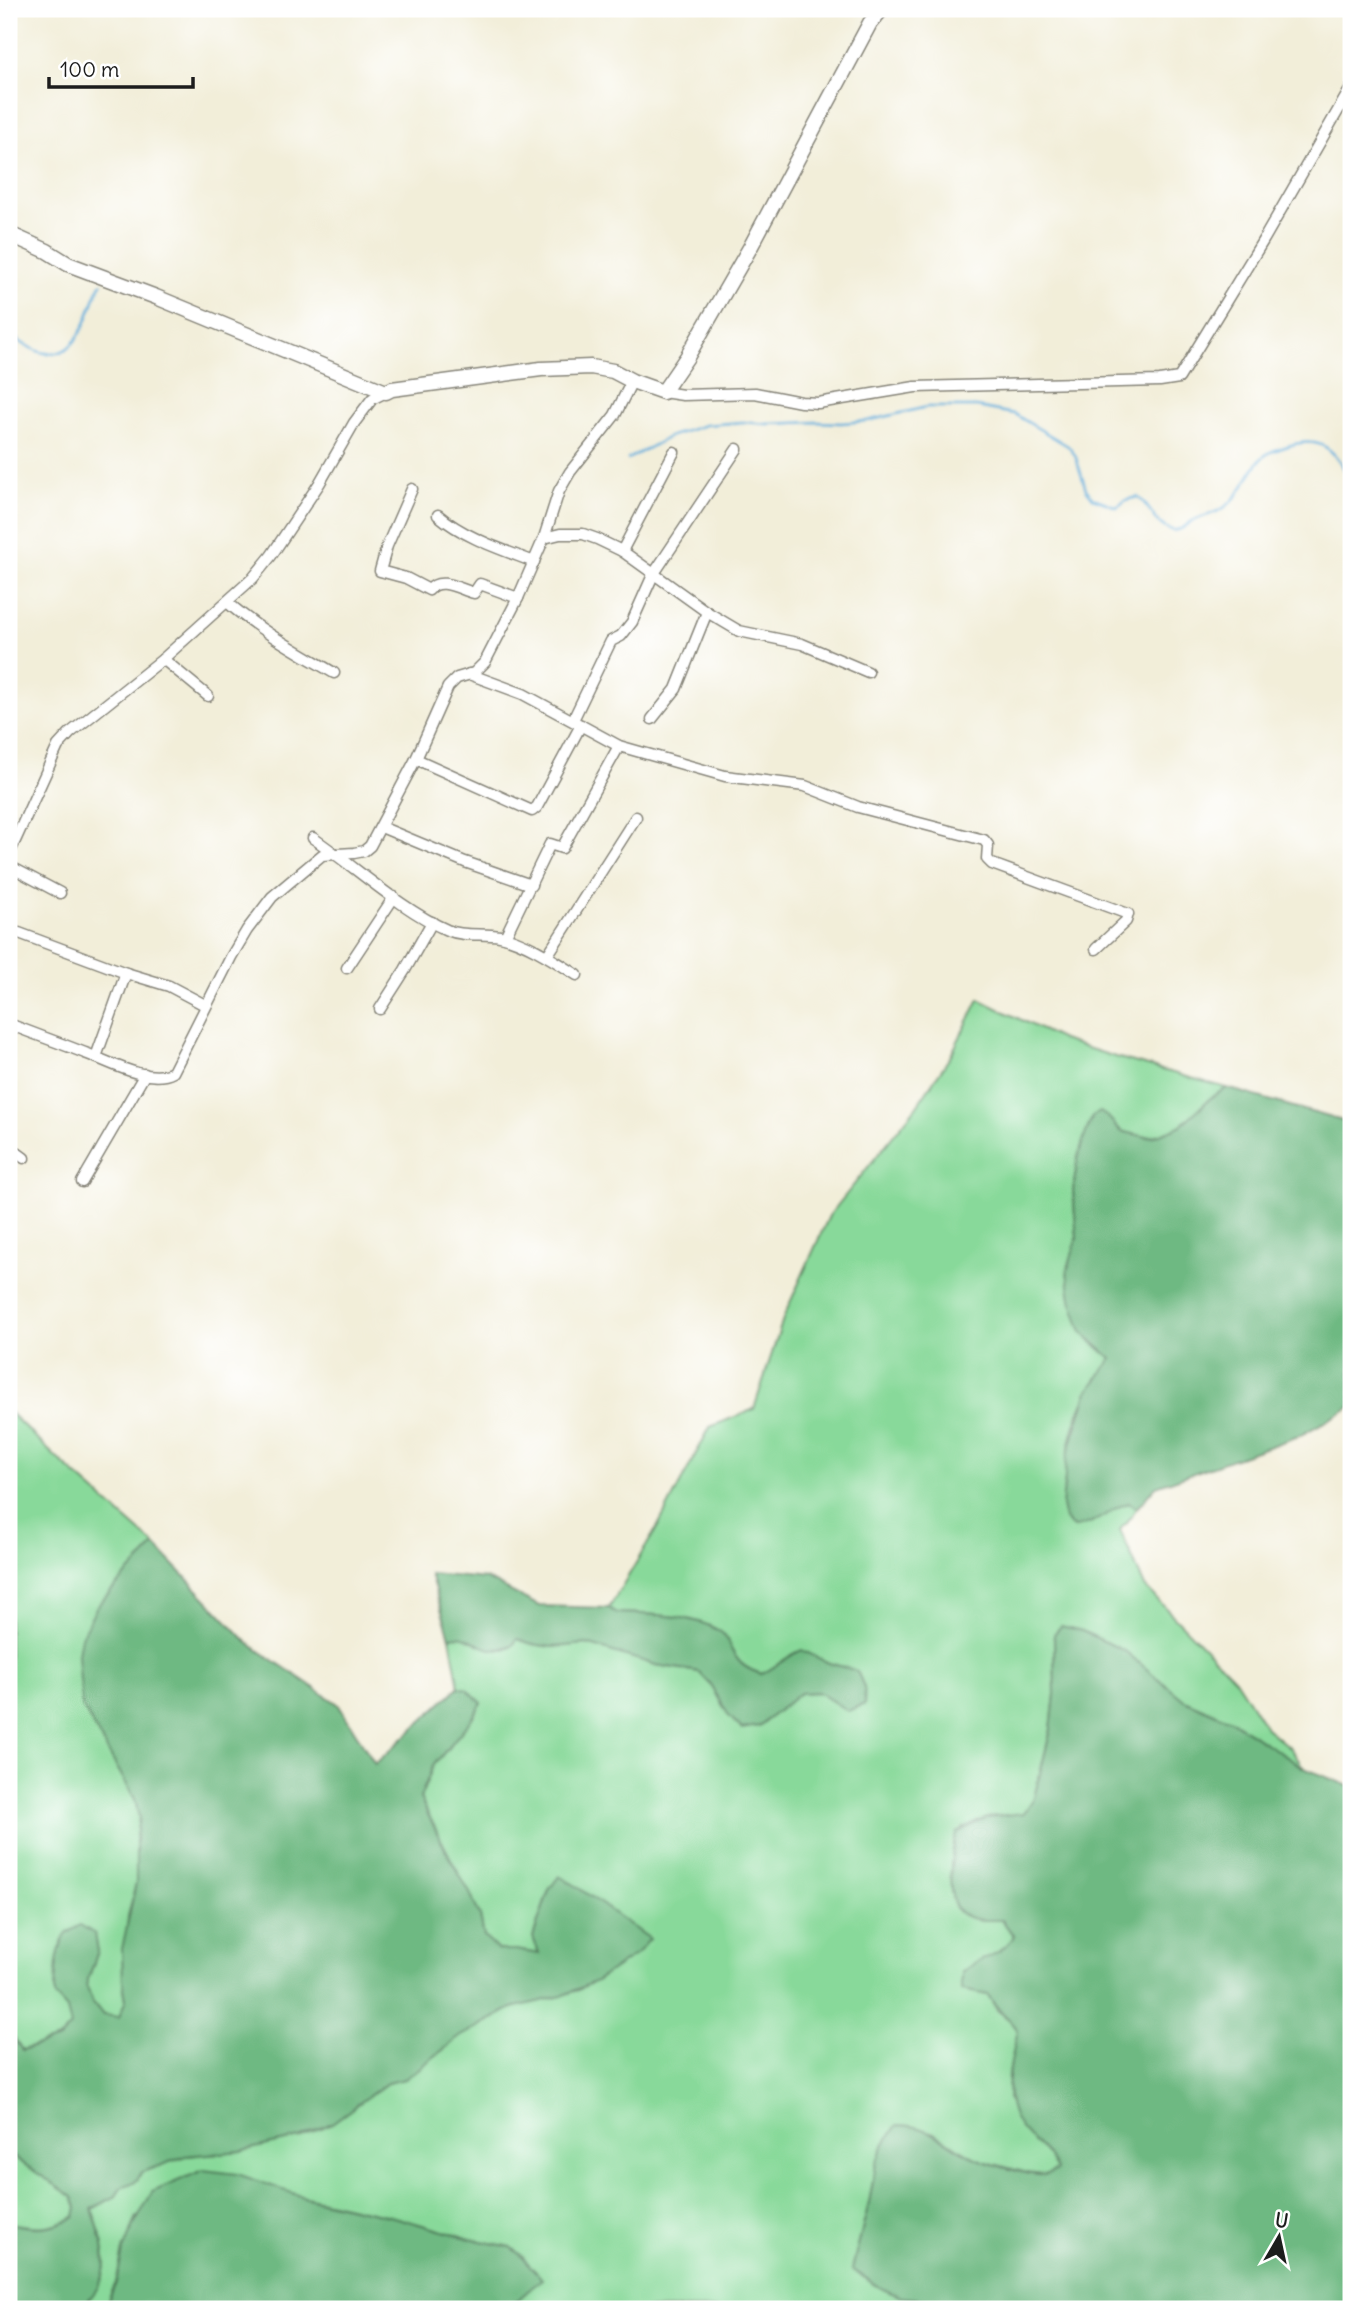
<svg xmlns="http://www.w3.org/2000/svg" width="1360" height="2318" font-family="Delius,sans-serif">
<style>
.green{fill:#88d99a;stroke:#527a5b;stroke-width:2}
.forest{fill:#6eb982;stroke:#456a4f;stroke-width:2}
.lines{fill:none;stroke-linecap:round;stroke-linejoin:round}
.stream{stroke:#62aedb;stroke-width:2.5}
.minor-casing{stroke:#87857a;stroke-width:13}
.tertiary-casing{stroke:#87857a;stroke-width:17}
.minor{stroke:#fff;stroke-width:10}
.tertiary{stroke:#fff;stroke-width:14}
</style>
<rect width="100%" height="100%" fill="#fff"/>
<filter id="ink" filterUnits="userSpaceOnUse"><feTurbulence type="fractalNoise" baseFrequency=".0143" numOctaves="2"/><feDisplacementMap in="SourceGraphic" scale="14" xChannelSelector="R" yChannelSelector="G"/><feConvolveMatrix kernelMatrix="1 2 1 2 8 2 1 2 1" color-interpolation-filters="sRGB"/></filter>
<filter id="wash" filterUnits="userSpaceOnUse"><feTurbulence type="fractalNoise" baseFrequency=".00686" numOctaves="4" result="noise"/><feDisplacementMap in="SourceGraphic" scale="28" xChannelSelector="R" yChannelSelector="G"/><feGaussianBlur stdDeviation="1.57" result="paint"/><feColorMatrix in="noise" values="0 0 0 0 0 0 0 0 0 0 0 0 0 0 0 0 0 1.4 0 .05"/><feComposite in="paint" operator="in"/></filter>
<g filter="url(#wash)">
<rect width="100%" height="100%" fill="#f2eed9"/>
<!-- green -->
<g class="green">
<path d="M979,999L1062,1040L1112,1056L1227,1088C1221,1093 1214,1095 1208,1100C1200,1107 1193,1117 1184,1123C1161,1139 1126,1144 1109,1118L1078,1156L1073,1191L1077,1238L1067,1272L1076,1314L1091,1341L1112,1359C1083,1391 1067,1435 1066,1478L1104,1516L1114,1507L1129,1503L1137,1508L1120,1530L1145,1587L1235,1679L1266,1728L1290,1748L1304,1768L1230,1720L1184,1700L1125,1651L1082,1631L1061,1626L1054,1634L1055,1694L1051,1729L1034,1798L1024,1813L963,1828L957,1833C952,1852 945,1894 958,1911C967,1921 990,1920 1002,1920L1014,1937L1003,1950L961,1981L962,1990L988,1995L997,2010L1011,2021L1018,2031L1009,2073L1008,2099L1023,2131L1049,2154L1058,2170L1045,2175L1028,2173L979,2160L932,2132L876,2164L869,2203L852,2269C884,2293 897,2297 936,2301L944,2309H507L541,2279L518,2252L511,2247L471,2239L398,2218L284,2192L137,2217L123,2251L116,2283L104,2309H81C88,2300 97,2291 101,2281C111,2262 99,2228 92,2209L116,2196L121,2188L137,2180L142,2172L186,2156L241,2151L299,2138L332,2123L387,2083L405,2079L461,2036L512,2008L579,1990L649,1939L573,1884L559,1877L549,1890L533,1937L539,1954L516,1950L498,1951L484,1937L480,1916L420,1798L433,1766L470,1721L468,1690L459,1687L450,1637L459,1635C475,1641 506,1663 516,1638L532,1644L552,1647L587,1644L656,1665L699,1672L711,1685L729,1716L786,1704L799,1693L818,1692L848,1711L865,1704L864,1687L857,1671L829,1663L801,1651C787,1656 776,1667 762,1674C745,1669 738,1663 730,1647C728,1642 726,1636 722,1633C696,1614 646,1614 616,1613L609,1608L657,1528L710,1427L754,1409L784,1316L829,1216L916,1107L950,1057Z"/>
<polygon points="9,1412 60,1461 155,1545 97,1606 81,1637 82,1706 135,1799 139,1818 136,1837 136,1883 128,1916 123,1983 126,2000 119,2017 103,2015 92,2001 86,1985 98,1951 58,1959 55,1995 67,2009 72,2026 59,2039 22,2050 13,2036 9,2018"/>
<path d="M9,2154L73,2197L77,2207L75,2217C48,2229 37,2228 9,2223Z"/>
</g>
<!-- forest -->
<g class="forest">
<path d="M1227,1088L1346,1122L1351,1126V1407L1299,1436L1156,1486L1137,1508L1129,1503C1117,1506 1112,1511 1102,1517C1093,1523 1083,1525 1073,1528L1065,1520L1062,1506L1067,1456L1088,1391L1112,1359L1082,1332L1071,1299L1067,1272L1077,1238L1073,1191L1078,1156L1089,1124L1093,1116L1100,1112L1109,1118L1121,1131L1147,1137L1155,1136L1180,1126L1214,1095Z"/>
<path d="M155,1545L248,1643L338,1704L375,1764L459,1687L468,1690L482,1703L470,1721L433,1766L420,1798L448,1855L470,1893L480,1916L484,1937L498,1950H516L539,1954L533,1937L549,1890L559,1876L573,1884L650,1939L638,1953L596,1981L562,1996L512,2008L461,2036L405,2079L387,2083L332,2123L299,2138L241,2151L186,2156L142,2172L137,2180L121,2188L116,2196L92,2209C99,2229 111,2261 101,2281C97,2292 88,2300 81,2309H9V2223C36,2229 50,2229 75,2217L77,2207L73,2197L9,2154V2018L13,2036L22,2050L59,2039L71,2026L67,2009L55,1996C55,1979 56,1949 66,1935C69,1931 76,1928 80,1925L95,1934L98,1951L86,1985L92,2001L103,2015L119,2017L126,2000L123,1983L122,1949L136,1883V1837L139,1818L135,1799L82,1706L78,1654L81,1637L97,1606Z"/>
<path d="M430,1574L487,1579L539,1606L609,1608L616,1613C647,1614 696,1614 722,1633C726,1636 728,1642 730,1647C738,1663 745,1669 762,1674C776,1667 787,1656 802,1650L829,1663L857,1671L864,1687L865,1704L848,1711L818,1692L800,1693L759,1726L742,1729L729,1716L711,1685L699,1672L656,1665L587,1644L552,1647L532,1644L517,1639L514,1644C481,1661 477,1631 450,1637Z"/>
<path d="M1061,1626L1082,1631L1125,1651L1184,1700L1230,1720L1304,1768L1351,1787V2309H944L936,2301L901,2297L883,2289L852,2269L869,2203L876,2164L882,2148L897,2125C931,2125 940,2140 967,2154C983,2162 1025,2175 1042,2175C1047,2175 1052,2172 1057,2170C1047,2150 1038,2147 1024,2132C999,2105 1010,2063 1018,2030C1008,2016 997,2010 988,1995L962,1990V1972C980,1956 1000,1958 1014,1936L1002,1920C990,1920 973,1921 963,1914C943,1902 952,1852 956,1833L987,1817L1024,1813L1034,1798L1051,1729L1055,1694L1054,1634Z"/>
<polygon points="203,2170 238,2174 303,2197 398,2218 471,2239 511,2247 518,2252 542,2279 507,2309 104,2309 116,2283 123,2251 130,2233 152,2192"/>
</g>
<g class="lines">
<!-- stream -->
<g class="stream">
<polyline points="21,232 109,269 107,272"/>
<path d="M9,334C43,360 69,365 87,319C92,307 95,294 102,283"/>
<path d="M628,459L671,436L705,425L743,422L768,424L817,422L841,423L867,421L927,407H977L1014,414L1068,446L1075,455L1086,489L1093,498L1117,507L1126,500L1138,497C1151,507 1156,527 1172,530C1181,531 1184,527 1191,522C1201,516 1216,514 1225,507C1242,495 1248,474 1261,459C1267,452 1276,450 1285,447C1322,434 1336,450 1351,482"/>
</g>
</g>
</g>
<g filter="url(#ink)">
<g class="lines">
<!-- minor casing -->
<g class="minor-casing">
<g id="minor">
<polyline points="663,392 683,395 755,393 801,402 818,403 915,387 1160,381 1179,378 1264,239 1351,88"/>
<path d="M412,489L387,546L380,571L406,578L429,590C440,576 459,589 474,593L480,584L518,598"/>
<path d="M438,515C465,538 501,549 534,562"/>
<polyline points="544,538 560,534 583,534 597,539 622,551 707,612 739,631 802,644 868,672"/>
<polyline points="622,551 674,452"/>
<path d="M227,602C260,631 297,651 334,673"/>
<polyline points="163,659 208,696"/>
<polyline points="469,674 523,694 619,746 725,776 805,786 858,807 984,840 988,845 987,859 992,864 1128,914 1126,921 1096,949"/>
<polyline points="652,719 676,689 707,612"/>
<polyline points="573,720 611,641 621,636 632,622 653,575 737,449"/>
<polyline points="416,759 532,811 537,807 581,725"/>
<polyline points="381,827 465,862 531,885"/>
<path d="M313,838C354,866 402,910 447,930C464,937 482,933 500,936C525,941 555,961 577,975"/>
<polyline points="9,854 58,746 70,733 163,659 253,578 271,556 319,484 354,423 372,399 386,392"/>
<polyline points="9,866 60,893"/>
<polyline points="19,933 126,973 96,1057"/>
<polyline points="505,937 550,844 562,848 619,746"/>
<polyline points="547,956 636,817"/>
<polyline points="347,968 394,897"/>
<polyline points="126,973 169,986 205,1005"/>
<polyline points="380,1009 405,970 432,922"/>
<path d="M9,1024C34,1034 60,1043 85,1053C108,1061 149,1085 173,1072L231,957L247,930L272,897L322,855L354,853L364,851L370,846L416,759L448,687L457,678L474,673L485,662L518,598L544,538L559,491L570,472L615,415L632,381"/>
<polyline points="9,1147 24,1158"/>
<polyline points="82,1182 145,1074"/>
</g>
</g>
<!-- tertiary casing -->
<g class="tertiary-casing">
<polyline id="tertiary" points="9,234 47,251 68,264 156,297 386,392 392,389 541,369 591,367 613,371 632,381 663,392 687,357 751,246 870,23 882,9"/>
</g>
<!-- minor -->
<use href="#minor" class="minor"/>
<!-- tertiary -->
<use href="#tertiary" class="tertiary"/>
</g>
</g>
<!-- margin -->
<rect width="1360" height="2318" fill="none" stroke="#fff" stroke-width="35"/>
<!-- north arrow -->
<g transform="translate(1279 2237) rotate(9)" stroke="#ffffff" stroke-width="5" paint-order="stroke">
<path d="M0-5L12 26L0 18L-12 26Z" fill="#1c1c1c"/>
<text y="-10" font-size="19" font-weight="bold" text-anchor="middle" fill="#1c1c1c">U</text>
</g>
<!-- scale -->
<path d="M49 77v10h144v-10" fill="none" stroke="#1c1c1c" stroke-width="3.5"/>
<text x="60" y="77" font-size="21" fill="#1c1c1c" stroke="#ffffff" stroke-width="5" paint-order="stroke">100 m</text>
</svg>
